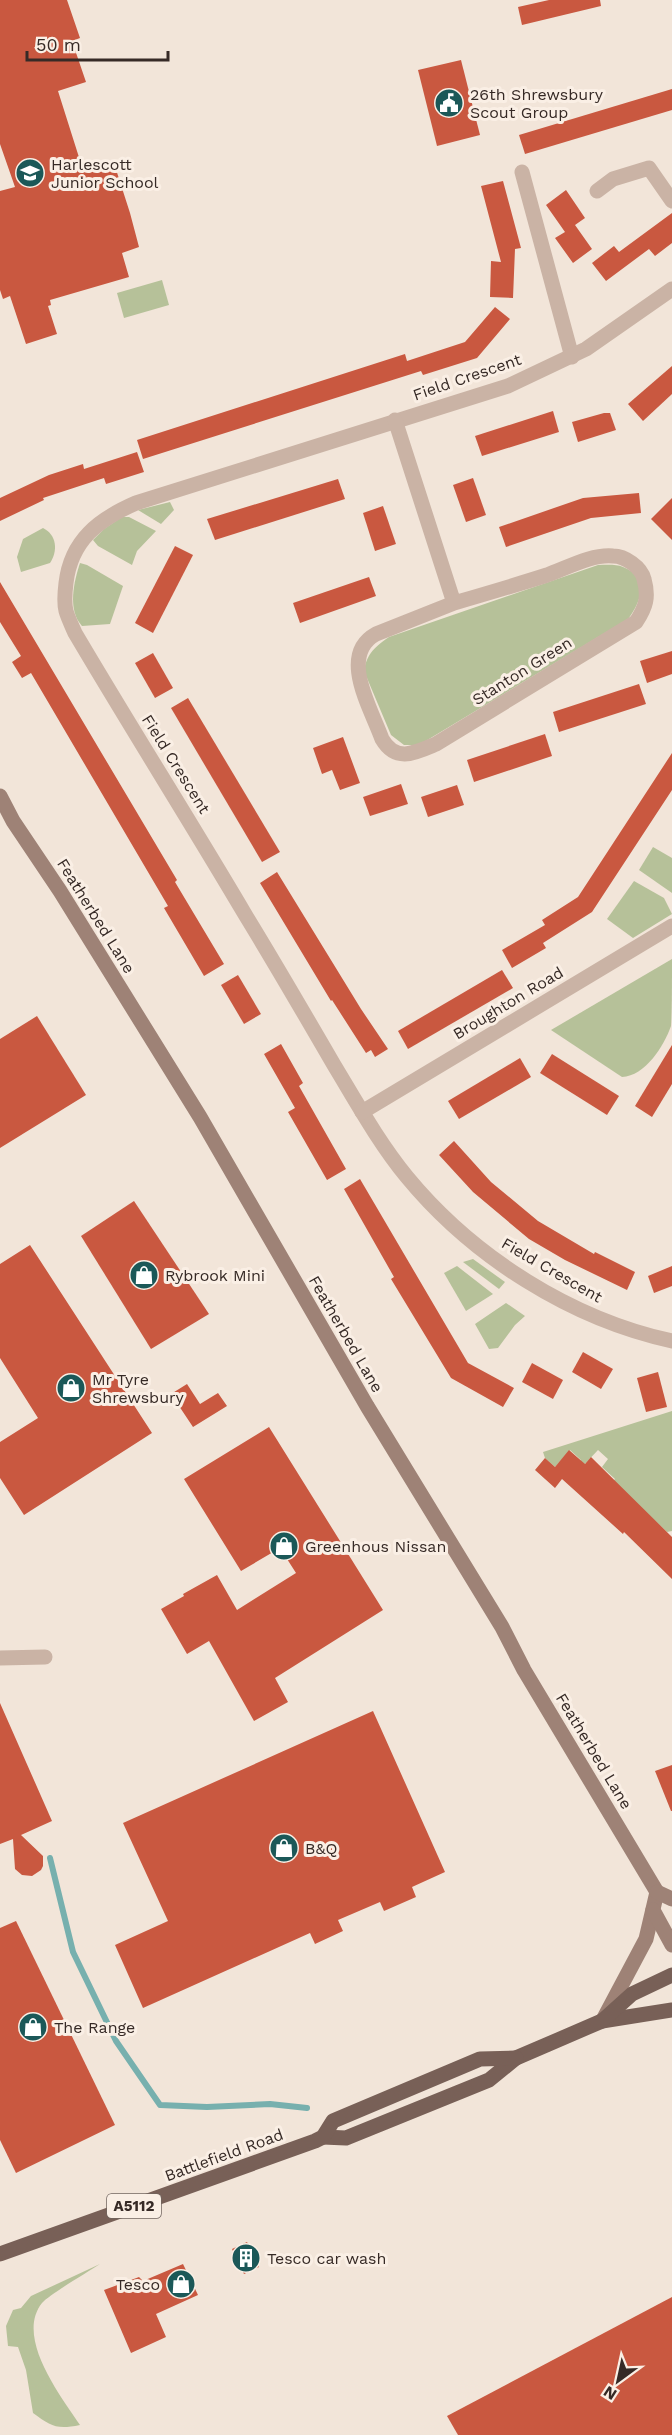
<svg xmlns="http://www.w3.org/2000/svg" width="672" height="2435" font-family="'Work Sans',sans-serif">
<style>
.green{fill:#b6c199}
.lines{fill:none;stroke-linecap:round;stroke-linejoin:round}
.stream{stroke:#77b0ae;stroke-width:6}
.building{fill:#c95840}
.street{stroke:#cab3a5;stroke-width:15}
.secondary{stroke:#9e8276;stroke-width:15}
.primary{stroke:#786057;stroke-width:15}
.labels{text-anchor:middle;dominant-baseline:central;stroke-width:6;stroke-linejoin:round;paint-order:stroke}
.shield{fill:#faefe5;stroke:#71655f;stroke-width:1.5}
.shield-label{font-size:15px;font-weight:bold;fill:#362a26}
.poi-label{font-size:16px;fill:#362a26;stroke:#faefe5;text-anchor:start}
.street-label{font-size:16px;fill:#362a26;stroke:#faefe5}
</style>
<rect width="100%" height="100%" fill="#f2e5d9"/>
<!-- green -->
<g class="green">
<polygon points="162,280 169,305 124,318 117,293"/>
<polygon points="170,502 174,510 161,524 138,510"/>
<polygon points="122,517 129,517 156,531 137,551 132,565 98,546 93,540 104,529"/>
<path d="M43,528C57,535 58,551 50,563L21,572L17,557L23,539Z"/>
<path d="M80,563L87,565L123,586L110,624L82,626C67,610 74,581 80,563Z"/>
<path d="M598,565C606,565 616,564 623,567C649,577 642,601 628,619L419,745H404L391,735L364,671C367,653 375,647 389,637Z"/>
<polygon points="653,847 672,858 672,893 639,870"/>
<polygon points="634,881 664,898 672,914 633,938 607,919"/>
<path d="M672,959C672,974 672,1013 671,1026C664,1046 645,1076 622,1077L551,1030Z"/>
<polygon points="473,1259 505,1282 499,1289 463,1262"/>
<polygon points="457,1266 493,1294 466,1311 444,1273"/>
<polygon points="506,1303 525,1316 515,1325 498,1348 489,1349 475,1324"/>
<polygon points="672,1411 672,1531 667,1532 648,1514 606,1489 615,1479 602,1467 608,1459 598,1450 581,1468 578,1465 581,1460 570,1450 555,1467 545,1458 543,1452"/>
<path d="M100,2264C88,2272 50,2294 42,2303C15,2337 60,2395 80,2425C56,2430 51,2426 33,2413L26,2370L18,2347L8,2346L6,2326L13,2310L21,2308L31,2296Z"/>
</g>
<g class="lines">
<!-- stream -->
<polyline class="stream" points="50,1858 73,1952 116,2041 160,2105 207,2107 270,2104 307,2108"/>
</g>
<!-- building -->
<g class="building">
<polygon points="0,0 67,0 80,38 72,41 86,82 58,91 83,170 113,160 130,213 139,247 122,253 129,277 50,300 51,305 48,306 57,334 26,344 10,296 3,299 0,290 0,191 15,187 0,144"/>
<polygon points="549,0 600,0 601,6 522,25 518,7"/>
<polygon points="461,60 480,135 437,146 418,70"/>
<polygon points="672,89 672,110 525,154 519,135"/>
<polygon points="503,181 521,248 515,249 513,298 490,297 491,261 501,262 481,186"/>
<polygon points="566,190 585,218 575,225 592,249 573,263 555,238 565,232 546,205"/>
<polygon points="672,213 672,243 655,256 649,249 606,281 592,263 614,246 619,252"/>
<polygon points="495,307 510,319 477,358 423,375 421,371 143,459 137,440 405,354 407,361 465,342"/>
<polygon points="672,366 672,394 643,421 628,404"/>
<polygon points="553,411 559,432 482,456 475,436"/>
<polygon points="604,413 610,413 616,430 578,442 572,422"/>
<polygon points="137,452 144,472 106,484 104,478 43,498 44,500 0,521 0,498 49,475 83,464 84,469"/>
<polygon points="473,478 486,515 466,522 453,485"/>
<polygon points="338,479 345,499 215,540 207,519"/>
<polygon points="639,493 641,513 591,518 506,547 499,527 583,498"/>
<polygon points="672,498 672,540 651,519"/>
<polygon points="383,506 396,544 375,551 363,513"/>
<polygon points="175,546 193,555 153,633 135,623"/>
<polygon points="369,577 376,596 300,623 293,603"/>
<polygon points="0,582 177,880 175,882 224,964 204,976 164,908 168,906 31,673 22,678 12,662 21,656 0,622"/>
<polygon points="672,651 672,674 647,683 640,661"/>
<polygon points="153,653 173,688 155,698 135,663"/>
<polygon points="639,684 646,704 559,732 553,712"/>
<polygon points="188,698 280,852 262,862 171,708"/>
<polygon points="545,734 552,756 474,782 467,760"/>
<polygon points="343,737 360,783 340,790 332,770 322,774 313,748"/>
<polygon points="672,753 672,790 592,912 543,943 546,948 512,968 502,950 545,925 542,920 578,897"/>
<polygon points="401,784 408,804 370,816 363,797"/>
<polygon points="457,785 464,805 428,817 421,797"/>
<polygon points="277,872 361,1009 388,1049 375,1057 371,1050 366,1053 332,1000 331,1001 260,883"/>
<polygon points="502,970 513,988 408,1049 398,1031"/>
<polygon points="238,975 261,1014 244,1024 221,985"/>
<polygon points="37,1016 86,1095 0,1148 0,1039"/>
<polygon points="281,1044 303,1083 299,1086 346,1169 327,1180 288,1112 295,1108 264,1054"/>
<polygon points="672,1045 672,1084 652,1117 635,1106"/>
<polygon points="552,1054 619,1096 607,1115 540,1073"/>
<polygon points="520,1058 531,1077 459,1119 448,1101"/>
<polygon points="454,1141 491,1182 538,1221 594,1254 595,1252 635,1272 627,1290 565,1260 529,1239 473,1192 439,1155"/>
<polygon points="360,1179 468,1363 514,1388 503,1407 451,1378 391,1279 394,1277 344,1189"/>
<polygon points="134,1201 209,1314 151,1349 81,1236"/>
<polygon points="30,1245 152,1433 24,1515 0,1478 0,1442 38,1418 0,1358 0,1264"/>
<polygon points="672,1266 672,1286 654,1293 648,1276"/>
<polygon points="583,1352 613,1369 601,1389 572,1372"/>
<polygon points="532,1363 563,1380 553,1399 522,1382"/>
<polygon points="658,1372 667,1407 646,1412 637,1378"/>
<polygon points="187,1384 200,1404 218,1393 227,1406 193,1427 171,1394"/>
<polygon points="269,1427 383,1610 275,1678 288,1702 254,1721 209,1641 187,1654 161,1609 184,1596 183,1594 217,1575 237,1610 296,1573 280,1548 241,1571 184,1479"/>
<polygon points="569,1450 585,1464 591,1457 672,1537 672,1579 624,1532 623,1534 562,1479 555,1488 535,1470 545,1458 555,1467"/>
<polygon points="0,1703 52,1821 21,1835 43,1856 43,1866 41,1870 32,1876 22,1875 15,1869 13,1839 0,1844"/>
<polygon points="373,1711 445,1872 412,1887 416,1897 384,1911 380,1902 338,1920 343,1931 315,1944 310,1933 143,2008 115,1945 168,1921 123,1823"/>
<polygon points="672,1765 672,1811 671,1811 655,1771"/>
<polygon points="16,1921 115,2125 16,2173 0,2140 0,1928"/>
<polygon points="247,2242 259,2267 244,2274 232,2249"/>
<polygon points="183,2264 198,2295 156,2314 166,2337 131,2353 104,2290 139,2277 143,2281"/>
<polygon points="672,2297 672,2435 458,2435 447,2416"/>
</g>
<g class="lines">
<!-- street -->
<g class="street">
<polyline points="522,172 572,357"/>
<polyline points="597,191 613,179 649,168 672,201"/>
<path d="M672,289L586,349L508,386L136,503C99,519 71,540 66,583C65,591 64,603 66,611C68,618 72,626 75,633C131,728 190,821 246,916C276,965 305,1015 334,1065C357,1103 379,1143 407,1177C473,1257 571,1319 672,1341"/>
<path d="M395,420L454,603C485,594 516,585 547,575C567,568 591,554 613,556C625,556 641,567 644,579C649,597 646,607 636,622L436,744C415,753 396,763 382,739C371,708 338,655 376,634L454,603"/>
<polyline points="362,1112 672,926"/>
<polyline points="0,1658 45,1657"/>
</g>
<!-- secondary -->
<g class="secondary">
<polyline points="0,796 13,821 60,891 200,1117 367,1406 502,1627 524,1670 657,1892 646,1939 604,2018"/>
<polyline points="657,1892 672,1899"/>
<polyline points="653,1910 672,1945"/>
</g>
<!-- primary -->
<g class="primary">
<polyline points="602,2021 672,2010"/>
<polyline points="323,2137 346,2138 489,2080 516,2058 602,2021 632,1994 672,1975"/>
<polyline points="0,2254 315,2141 323,2137 333,2121 480,2059 516,2058"/>
</g>
</g>
<!-- icons -->
<defs>
<g id="civic-disc" transform="scale(1.5)"><circle r="9.5" fill="#1b5858" stroke="#faefe5"/><path d="M-.6-6.5H3V-4.5H.6V-3L4-1V1h2V6H-6V1h2V-1L-.6-3ZM-1.2 2.5V6h2.4V2.5Z" fill="#fff"/></g>
<g id="school-disc" transform="scale(1.5)"><circle r="9.5" fill="#1b5858" stroke="#faefe5"/><path d="M0-5L7-2L0 1L-7-2ZM-4 1L0 2.5L4 1V4Q0 6-4 4Z" fill="#fff"/></g>
<g id="shop-disc" transform="scale(1.5)"><circle r="9.5" fill="#1b5858" stroke="#faefe5"/><path d="M-5-2.5h2.3a2.7 3.5 0 0 1 5.4 0H5L5.5 6h-11ZM-1.5-2.5h3a1.5 2.3 0 0 0-3 0Z" fill="#fff"/></g>
<g id="building-disc" transform="scale(1.5)"><circle r="9.5" fill="#1b5858" stroke="#faefe5"/><path d="M-4-6H4V6H1V3H-1V6H-4ZM-2.5-4.3h1.7v1.8h-1.7ZM.8-4.3h1.7v1.8H.8ZM-2.5-1h1.7V.8h-1.7ZM.8-1h1.7V.8H.8Z" fill="#fff"/></g>
</defs>
<g fill-rule="evenodd">
<use href="#civic-disc" x="449" y="103"/>
<use href="#school-disc" x="30" y="173"/>
<use href="#shop-disc" x="144" y="1275"/>
<use href="#shop-disc" x="71" y="1388"/>
<use href="#shop-disc" x="284" y="1546"/>
<use href="#shop-disc" x="284" y="1848"/>
<use href="#shop-disc" x="33" y="2027"/>
<use href="#building-disc" x="246" y="2258"/>
<use href="#shop-disc" x="181" y="2284"/>
</g>
<g class="labels">
<!-- shield labels -->
<rect class="shield" x="107" y="2194" width="54" height="24" rx="4.5"/>
<g class="shield-label">
<text x="134" y="2206">A5112</text>
</g>
<!-- poi labels -->
<g class="poi-label">
<text x="470" y="94">26th Shrewsbury<tspan x="470" dy="18">Scout Group</tspan></text>
<text x="51" y="164">Harlescott<tspan x="51" dy="18">Junior School</tspan></text>
<text x="165" y="1275">Rybrook Mini</text>
<text x="92" y="1379">Mr Tyre<tspan x="92" dy="18">Shrewsbury</tspan></text>
<text x="305" y="1546">Greenhous Nissan</text>
<text x="305" y="1848">B&amp;Q</text>
<text x="54" y="2027">The Range</text>
<text x="267" y="2258">Tesco car wash</text>
<text x="160" y="2284" text-anchor="end">Tesco</text>
</g>
<!-- street labels -->
<g class="street-label">
<text transform="translate(467 377) rotate(-19)">Field Crescent</text>
<text transform="translate(522 671) rotate(-32)">Stanton Green</text>
<text transform="translate(176 764) rotate(58)">Field Crescent</text>
<text transform="translate(96 916) rotate(58)">Featherbed Lane</text>
<text transform="translate(508 1003) rotate(-31)">Broughton Road</text>
<text transform="translate(552 1270) rotate(30)">Field Crescent</text>
<text transform="translate(346 1334) rotate(60)">Featherbed Lane</text>
<text transform="translate(594 1751) rotate(59)">Featherbed Lane</text>
<text transform="translate(224 2155) rotate(-20)">Battlefield Road</text>
</g>
</g>
<!-- north arrow -->
<g transform="translate(618 2381) rotate(213)" stroke="#faefe5" stroke-width="4.5" paint-order="stroke">
<path d="M0-4.5L10 22L0 15L-10 22Z" fill="#362a26"/>
<text y="-9" font-size="16" font-weight="bold" text-anchor="middle" fill="#362a26">N</text>
</g>
<!-- scale -->
<path d="M27 51v9h141v-9" fill="none" stroke="#362a26" stroke-width="3"/>
<text x="36" y="51" font-size="18" fill="#362a26" stroke="#faefe5" stroke-width="4.5" paint-order="stroke">50 m</text>
</svg>
